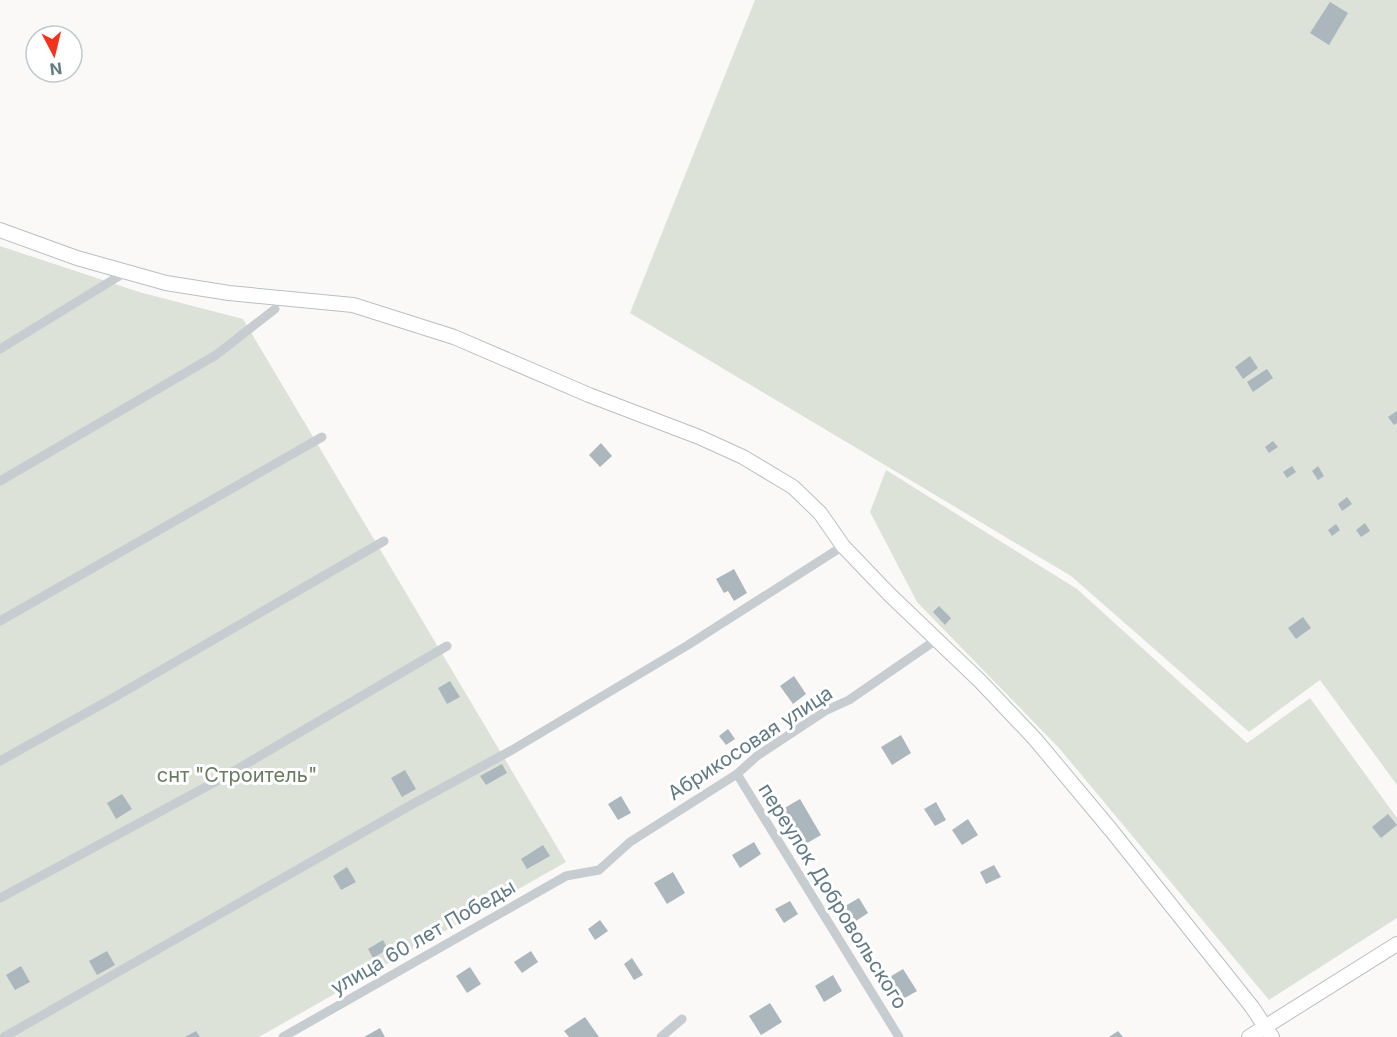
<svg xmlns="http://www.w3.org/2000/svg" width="1397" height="1037" font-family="Inter,sans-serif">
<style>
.green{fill:#dce2d8}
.building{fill:#abb7bc}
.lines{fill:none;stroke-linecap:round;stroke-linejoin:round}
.secondary-casing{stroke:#b8c0c4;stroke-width:16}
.street{stroke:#c6cccf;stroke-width:9}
.secondary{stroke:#fff;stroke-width:14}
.labels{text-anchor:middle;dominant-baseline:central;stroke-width:6;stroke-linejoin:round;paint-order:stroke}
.street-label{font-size:20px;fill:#617a85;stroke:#fff}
.park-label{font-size:20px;fill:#6a7b61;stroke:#fff}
</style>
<rect width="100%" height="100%" fill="#faf9f7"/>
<!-- green -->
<g class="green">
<polygon points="755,0 1397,0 1397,785 1320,680 1249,732 1071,576 630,313"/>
<polygon points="0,246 139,292 243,319 566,862 259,1037 0,1037"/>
<polygon points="886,470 1077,589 1247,743 1310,698 1397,818 1397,918 1269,1000 1059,748 917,602 870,512"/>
</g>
<!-- building -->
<g class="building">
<polygon points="1330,2 1348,13 1329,45 1310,33"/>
<polygon points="1250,356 1258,368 1243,379 1235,367"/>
<polygon points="1267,369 1273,378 1253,392 1247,382"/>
<polygon points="1397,411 1397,423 1394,425 1388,417"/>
<polygon points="1273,441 1278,447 1269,453 1265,447"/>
<polygon points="601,443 612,456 600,467 589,455"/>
<polygon points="1292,466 1296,472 1287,478 1283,472"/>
<polygon points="1318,466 1324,476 1318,480 1312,471"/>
<polygon points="1347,497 1352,504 1342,511 1338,504"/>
<polygon points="1365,523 1370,531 1361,537 1356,530"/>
<polygon points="1336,524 1340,530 1332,536 1328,530"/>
<polygon points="734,569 747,593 734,601 728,591 724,593 716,579"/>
<polygon points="939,606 951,618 945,625 933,612"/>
<polygon points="1303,617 1311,628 1296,639 1288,628"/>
<polygon points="794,676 806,694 793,704 780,686"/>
<polygon points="450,681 460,697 447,704 438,688"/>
<polygon points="728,729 735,739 726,745 719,736"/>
<polygon points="901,735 911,753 892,765 881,747"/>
<polygon points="502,764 507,773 486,785 480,776"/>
<polygon points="405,770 416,789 402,797 391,778"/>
<polygon points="122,794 132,809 116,819 107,803"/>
<polygon points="621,796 631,813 618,820 608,804"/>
<polygon points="800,799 821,835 802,846 781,810"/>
<polygon points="936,802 946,820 935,826 924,809"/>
<polygon points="1388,814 1397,825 1381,838 1372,827"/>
<polygon points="968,819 978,835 962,845 952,830"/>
<polygon points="754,842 761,854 740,868 732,855"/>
<polygon points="543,845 550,856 527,869 521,859"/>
<polygon points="994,865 1001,877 986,884 980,872"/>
<polygon points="347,867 356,882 341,890 333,876"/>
<polygon points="673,872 685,893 667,904 654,883"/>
<polygon points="859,898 868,913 850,925 840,909"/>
<polygon points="790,901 798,914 784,923 775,909"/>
<polygon points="600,920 608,931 595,940 588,929"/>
<polygon points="383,940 388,949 373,958 368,949"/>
<polygon points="107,951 115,965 97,975 89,961"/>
<polygon points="531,951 538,962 522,973 514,962"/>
<polygon points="632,958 643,975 634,980 624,964"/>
<polygon points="21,966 30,982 15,990 6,975"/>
<polygon points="470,967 481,984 467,993 456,976"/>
<polygon points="903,969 917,991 896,1003 883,981"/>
<polygon points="833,975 842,991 824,1002 815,986"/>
<polygon points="770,1003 782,1022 761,1035 749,1016"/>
<polygon points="585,1017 599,1037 569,1037 564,1031"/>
<polygon points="380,1028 385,1037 364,1037"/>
<polygon points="196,1031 200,1037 185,1037"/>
<polygon points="1118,1031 1123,1037 1109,1037"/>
</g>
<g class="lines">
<!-- secondary casing -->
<g class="secondary-casing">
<g id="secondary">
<polyline points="0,230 77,258 166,283 229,293 353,305 454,337 589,395 699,437 743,457 793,487 820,513 843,546 890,595 981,682 1035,739 1111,830 1252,1007 1272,1037"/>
<polyline points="1249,1037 1397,944"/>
</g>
</g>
<!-- street -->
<g class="street">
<polyline points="0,349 124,273"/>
<polyline points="0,481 216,355 275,309"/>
<polyline points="0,621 322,437"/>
<polyline points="0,761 113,698 384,541"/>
<polyline points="737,774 899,1037"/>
<polyline points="0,898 217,781 447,646"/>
<polyline points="4,1037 411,805 512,750 688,645 843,546"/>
<polyline points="283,1037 566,876 599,870 630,842 737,774 757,756 825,711 849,700 936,640"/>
<polyline points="661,1037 682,1019"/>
</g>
<!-- secondary -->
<use href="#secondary" class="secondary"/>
</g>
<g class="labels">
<!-- street labels -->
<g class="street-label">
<text transform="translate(750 743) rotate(-33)">Абрикосовая улица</text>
<text transform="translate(833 896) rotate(58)">переулок Добровольского</text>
<text transform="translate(423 937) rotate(-30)">улица 60 лет Победы</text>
</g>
<!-- park labels -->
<g class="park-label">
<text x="237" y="775">снт "Строитель"</text>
</g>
</g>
<!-- north arrow -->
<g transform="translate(54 54) rotate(173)"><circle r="28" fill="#ffffff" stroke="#c0cace" stroke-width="1.5"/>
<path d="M0-4.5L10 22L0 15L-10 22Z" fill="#f5321c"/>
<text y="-9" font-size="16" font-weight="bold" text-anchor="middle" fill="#617a85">N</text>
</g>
</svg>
